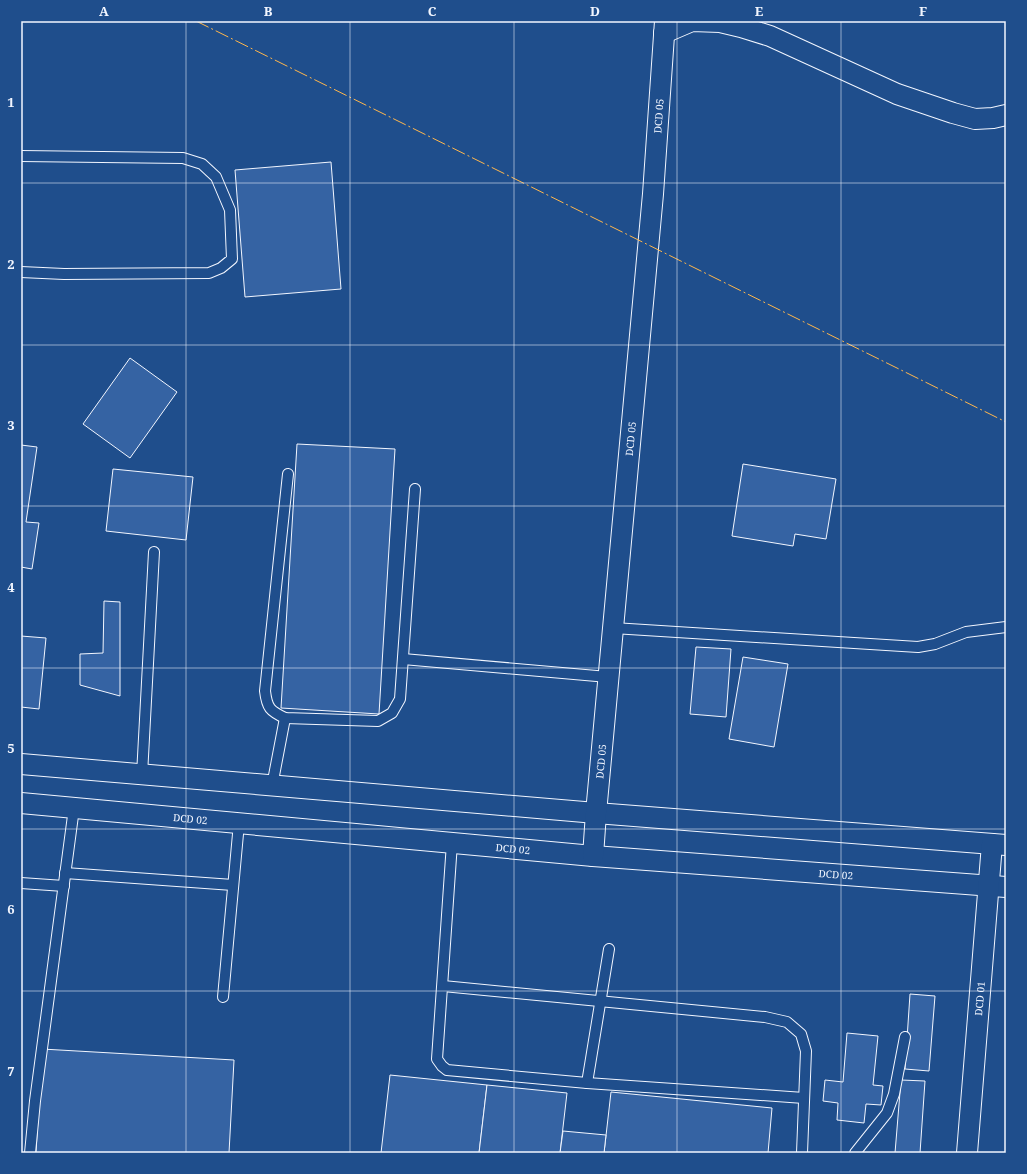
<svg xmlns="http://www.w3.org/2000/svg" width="1027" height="1174" font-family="'Noto Serif',serif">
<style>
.building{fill:#3563a3;stroke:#f2f6ff}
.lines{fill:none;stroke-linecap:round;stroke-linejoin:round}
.lane-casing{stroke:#f2f6ff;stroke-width:12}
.street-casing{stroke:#f2f6ff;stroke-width:22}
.lane{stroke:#1f4e8c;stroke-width:10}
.street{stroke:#1f4e8c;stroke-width:20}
.power{stroke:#ffb74d;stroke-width:1;stroke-dasharray:14 3 2 3;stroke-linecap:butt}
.grid{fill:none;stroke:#f2f6ff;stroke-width:1;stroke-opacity:0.55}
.labels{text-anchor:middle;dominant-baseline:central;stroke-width:3;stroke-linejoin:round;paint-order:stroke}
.street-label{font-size:10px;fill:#f2f6ff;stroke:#1f4e8c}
.neatline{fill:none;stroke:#f2f6ff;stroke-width:1.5}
.grid-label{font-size:13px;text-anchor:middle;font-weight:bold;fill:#f2f6ff}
</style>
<rect width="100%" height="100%" fill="#1f4e8c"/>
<!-- building -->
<g class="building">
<polygon points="331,162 341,289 245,297 235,170"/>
<polygon points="130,358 177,392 130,458 83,424"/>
<polygon points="297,444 395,449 379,714 281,708"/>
<polygon points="21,445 37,447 26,522 39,523 32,569 21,567"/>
<polygon points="743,464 836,479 826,539 795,534 793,546 732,536"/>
<polygon points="113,469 193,477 186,540 106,531"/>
<polygon points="104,601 120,602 120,696 80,685 80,654 103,653"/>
<polygon points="21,636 46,638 39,709 21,707"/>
<polygon points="696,647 731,649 726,717 690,714"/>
<polygon points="743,657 788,664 774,747 729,739"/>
<polygon points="910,994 935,996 929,1071 905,1069"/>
<polygon points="847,1033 878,1036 873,1085 883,1086 881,1105 866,1104 864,1123 837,1120 838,1103 823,1101 825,1080 843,1082"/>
<polygon points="42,1049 234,1060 229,1153 36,1153"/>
<polygon points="390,1075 487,1085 479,1153 381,1153"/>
<polygon points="901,1080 925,1081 920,1153 895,1153"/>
<polygon points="487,1085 567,1093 560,1153 479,1153"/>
<polygon points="611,1092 772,1108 768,1153 604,1153"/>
<polygon points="563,1131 606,1135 604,1153 560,1153"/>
</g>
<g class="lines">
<!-- lane casing -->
<g class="lane-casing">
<g id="lane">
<polyline points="21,156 183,158 202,164 216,177 230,210 232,259 221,268 209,273 64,274 21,272"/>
<path d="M288,474L265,691C267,708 270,711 285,718L378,721L392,713L400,699L415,489"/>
<polyline points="613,628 918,647 935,644 966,632 1006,627"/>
<polyline points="403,659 608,677"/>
<polyline points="142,775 154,552"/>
<polyline points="272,786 285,718"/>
<polyline points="452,843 437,1059 442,1066 447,1070 587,1083 804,1098"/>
<polyline points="65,873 233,885"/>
<polyline points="21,883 64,886"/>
<polyline points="443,986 765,1017 787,1022 801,1034 806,1051 802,1153"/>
<polyline points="223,997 239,823"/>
<polyline points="587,1083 609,949"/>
<polyline points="30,1153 35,1101 74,808"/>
<polyline points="855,1153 887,1113 894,1094 905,1037"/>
</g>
</g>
<!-- street casing -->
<g class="street-casing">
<g id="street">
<polyline points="664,33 692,21 720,22 741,27 770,36 897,94 953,113 975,119 993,118 1006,115"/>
<polyline points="21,764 596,813 1006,845"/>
<path id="s1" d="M21,803L593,856L1006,887"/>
<path id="s2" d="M593,856L596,813L653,194L665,21"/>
<path id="s3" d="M967,1153L992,844"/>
</g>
</g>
<!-- lane -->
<use href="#lane" class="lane"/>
<!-- street -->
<use href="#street" class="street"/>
<!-- power -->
<polyline class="power" points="196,21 1006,422"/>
</g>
<!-- grid -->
<path class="grid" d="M186,21V1153M350,21V1153M514,21V1153M677,21V1153M841,21V1153M21,183H1006M21,345H1006M21,506H1006M21,668H1006M21,829H1006M21,991H1006"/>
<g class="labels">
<!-- street labels -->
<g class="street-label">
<text stroke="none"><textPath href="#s2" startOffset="743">DCD 05</textPath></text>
<text stroke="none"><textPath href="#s2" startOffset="419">DCD 05</textPath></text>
<text stroke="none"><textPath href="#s2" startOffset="95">DCD 05</textPath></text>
<text stroke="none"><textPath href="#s1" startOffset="170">DCD 02</textPath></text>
<text stroke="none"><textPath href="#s1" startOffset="494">DCD 02</textPath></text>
<text stroke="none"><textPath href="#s1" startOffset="818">DCD 02</textPath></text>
<text stroke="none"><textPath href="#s3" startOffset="155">DCD 01</textPath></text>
</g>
</g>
<!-- border -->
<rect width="1027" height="1174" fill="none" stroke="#1f4e8c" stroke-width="44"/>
<rect x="22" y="22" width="983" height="1130" class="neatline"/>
<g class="grid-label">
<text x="104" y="16">A</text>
<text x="268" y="16">B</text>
<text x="432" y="16">C</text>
<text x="595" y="16">D</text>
<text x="759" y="16">E</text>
<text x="923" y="16">F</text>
<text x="11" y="107">1</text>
<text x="11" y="269">2</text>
<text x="11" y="430">3</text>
<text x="11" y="592">4</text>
<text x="11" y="753">5</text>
<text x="11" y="914">6</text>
<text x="11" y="1076">7</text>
</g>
</svg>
